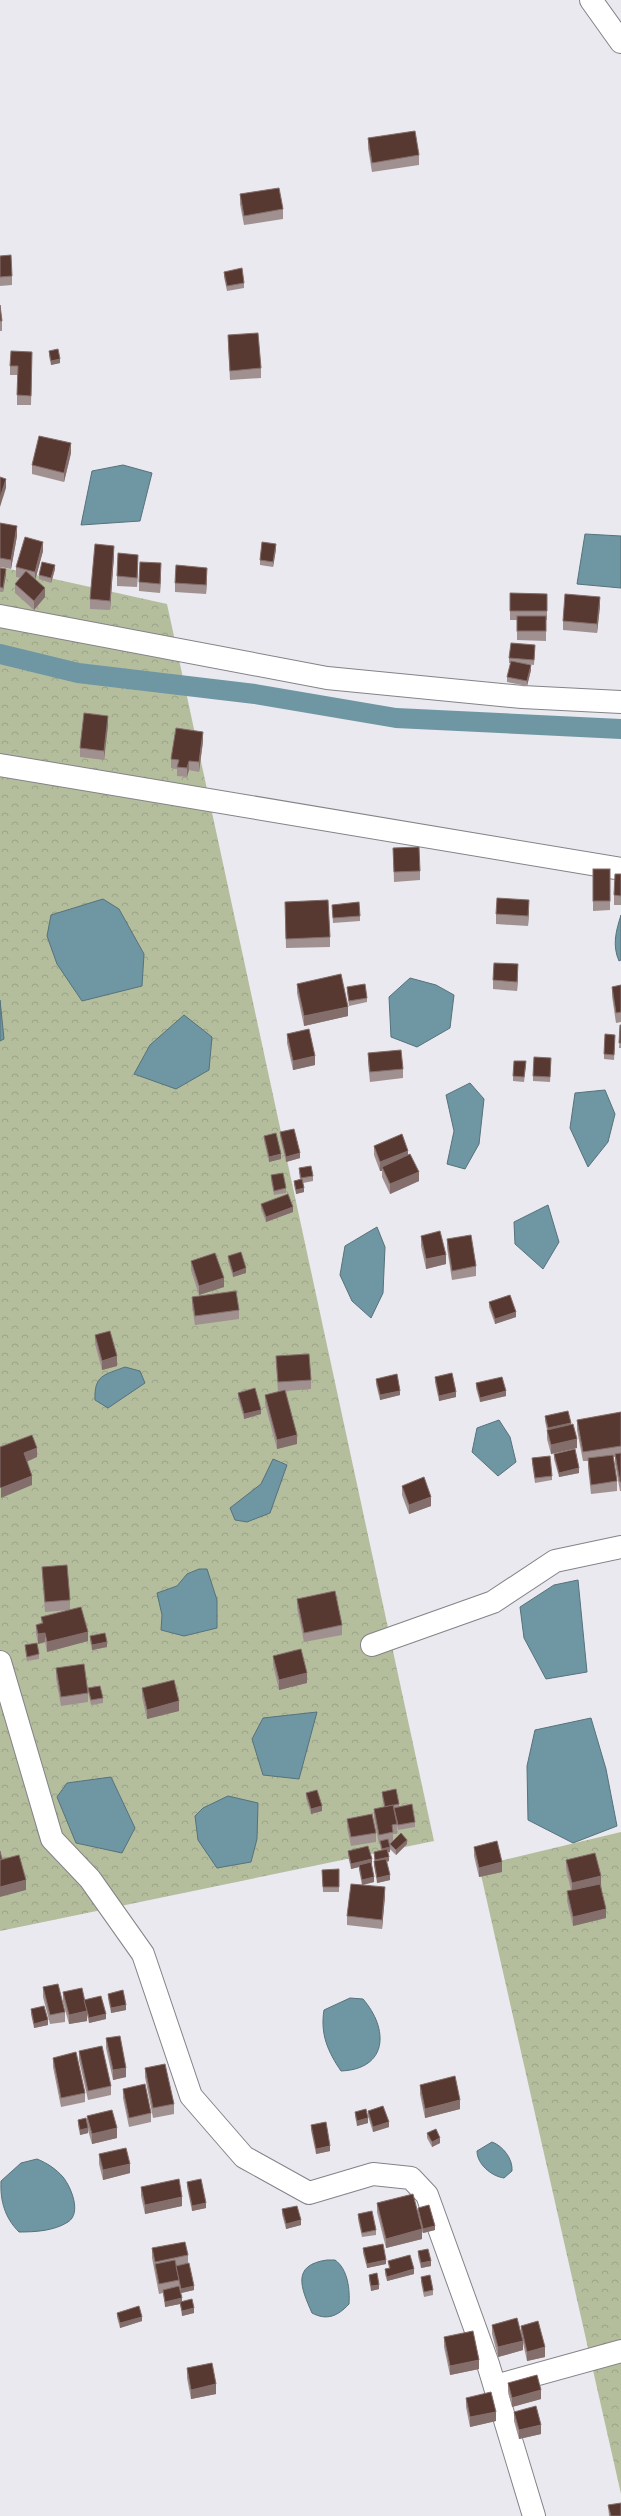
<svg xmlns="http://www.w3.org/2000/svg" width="621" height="2516" font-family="Raleway,sans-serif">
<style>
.forest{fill:url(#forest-crowns)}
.water{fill:#6f96a3;stroke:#56727b}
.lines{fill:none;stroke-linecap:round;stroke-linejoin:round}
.canal{stroke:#6f96a3;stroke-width:20}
.minor-casing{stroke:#838388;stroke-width:24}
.minor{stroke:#fff;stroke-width:22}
.wall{fill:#a09190}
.shaded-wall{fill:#846e6b}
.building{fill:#583932;stroke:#846e6b}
</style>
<defs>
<pattern id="forest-crowns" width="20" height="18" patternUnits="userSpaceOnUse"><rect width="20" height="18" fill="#b4be9d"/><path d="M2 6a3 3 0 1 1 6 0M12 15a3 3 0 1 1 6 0" fill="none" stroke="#9aa387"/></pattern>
</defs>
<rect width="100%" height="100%" fill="#e9e9ef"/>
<!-- forest -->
<g class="forest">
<polygon points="0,567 167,604 434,1841 0,1931"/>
<polygon points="621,1832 621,2494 479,1866"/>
</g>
<!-- water -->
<g class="water">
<polygon points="123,465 152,473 140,521 81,525 92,471"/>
<polygon points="585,534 621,536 621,588 577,584"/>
<polygon points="103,899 119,909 144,954 142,986 82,1001 57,964 47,936 51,915"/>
<path d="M621,915V960L619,961C612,945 616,931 621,915Z"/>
<polygon points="410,978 436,985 454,995 450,1028 417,1047 391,1037 389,997"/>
<polygon points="0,1000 4,1039 0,1041"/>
<polygon points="184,1015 212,1037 209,1070 176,1089 134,1074 150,1045"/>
<polygon points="470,1083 484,1099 479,1144 465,1169 447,1164 454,1131 446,1095"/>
<polygon points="605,1090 615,1114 608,1142 588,1167 570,1128 575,1093"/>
<polygon points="548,1205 559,1242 543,1269 515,1244 514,1222"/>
<polygon points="377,1227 385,1247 383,1293 371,1318 352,1301 340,1275 345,1246"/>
<path d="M125,1367L140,1371L145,1383L108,1408L95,1400C94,1375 104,1375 125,1367Z"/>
<polygon points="499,1420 510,1437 516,1462 498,1476 472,1452 477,1428"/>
<polygon points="273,1459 287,1465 270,1513 247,1522 235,1520 230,1508 261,1484"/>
<polygon points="199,1569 207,1569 217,1600 217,1628 184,1636 161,1630 162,1615 157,1593 177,1586 187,1574"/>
<polygon points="578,1580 587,1672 546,1679 524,1638 520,1607 554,1585"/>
<polygon points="317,1712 299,1779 263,1775 252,1739 263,1718"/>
<polygon points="591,1718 606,1769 617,1826 573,1843 528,1820 527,1766 535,1730"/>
<polygon points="111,1777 135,1828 122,1853 76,1843 57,1797 67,1783"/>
<polygon points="228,1796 258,1803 257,1839 251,1862 217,1868 198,1840 195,1816 203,1808"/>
<path d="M350,1998L363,1999C389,2029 388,2069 341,2071C328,2052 320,2034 324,2010Z"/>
<path d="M492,2142C503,2146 513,2159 512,2171L504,2178C491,2176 477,2164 477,2151Z"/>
<path d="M37,2159C47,2163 56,2169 63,2177C71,2187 82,2213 68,2222C54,2231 35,2232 19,2232C5,2218 0,2201 1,2181L21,2163Z"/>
<path d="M327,2260H335C348,2269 350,2290 349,2304C338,2316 327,2321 312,2313C301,2288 291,2265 327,2260Z"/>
</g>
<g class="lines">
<!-- canal -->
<polyline class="canal" points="0,654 78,673 255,694 396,718 621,729"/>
<!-- minor casing -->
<g class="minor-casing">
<g id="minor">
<polyline points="591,0 621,42"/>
<polyline points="0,616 327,678 522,697 621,702"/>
<polyline points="0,765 621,869"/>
<polyline points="372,1645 493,1602 555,1561 621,1547"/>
<polyline points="0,1662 52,1839 90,1879 143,1954 191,2096 244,2157 309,2193 373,2174 411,2178 427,2195 488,2364 534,2516"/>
<polyline points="495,2386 621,2351"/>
</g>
</g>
<!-- minor -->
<use href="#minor" class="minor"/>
</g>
<!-- wall -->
<g class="wall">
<polygon points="368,138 419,155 419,165 372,172 368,148"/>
<polygon points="240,194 283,209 283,219 244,225 240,204"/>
<polygon points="0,256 12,276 12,285 0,286"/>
<polygon points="224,272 244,283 244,288 227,291 224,277"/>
<polygon points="0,305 2,321 2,331 0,331"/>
<polygon points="228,335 261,368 261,378 230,380 228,344"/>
<polygon points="49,351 60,363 51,365 49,356"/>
<polygon points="32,361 31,405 17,405 17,375 10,375 10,366"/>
<polygon points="71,453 64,482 32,474 32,465"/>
<polygon points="0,523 17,536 11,569 0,567"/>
<polygon points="276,549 273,567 260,565 260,560"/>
<polygon points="43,551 35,579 45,597 34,610 15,593 15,584 21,578 16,577 16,567"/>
<polygon points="114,555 110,610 90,609 90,599"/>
<polygon points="138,564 137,587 117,586 117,576"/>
<polygon points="0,568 6,574 3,592 0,592"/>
<polygon points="55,569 51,583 39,579 39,575"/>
<polygon points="161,573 160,593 139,591 139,582"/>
<polygon points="207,577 206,594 175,592 175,583"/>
<polygon points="510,593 547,594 547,620 546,620 546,641 517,640 517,620 510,620"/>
<polygon points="600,606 597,633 563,630 563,621"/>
<polygon points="535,649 534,665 525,664 531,670 527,686 507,682 507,677 511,663 509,663 509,658"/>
<polygon points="108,725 104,760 80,757 80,748"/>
<polygon points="203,741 199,772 189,770 187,777 177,776 177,769 171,768 171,759"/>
<polygon points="393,848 420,871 420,880 394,882"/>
<polygon points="593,869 610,869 610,910 593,911"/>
<polygon points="621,874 621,905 614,905 614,895"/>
<polygon points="332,905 360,916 360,921 333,923"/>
<polygon points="529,909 528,926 496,924 496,914"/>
<polygon points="285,911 330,937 330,947 286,948"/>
<polygon points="518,974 517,991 493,989 493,980"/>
<polygon points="297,984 348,1016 304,1026 297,993"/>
<polygon points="621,985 621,1022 616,1023 612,996 612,987"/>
<polygon points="347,987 367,998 367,1002 349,1006 347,991"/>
<polygon points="621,1025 621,1048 619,1048"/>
<polygon points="287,1034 315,1065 293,1070 287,1043"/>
<polygon points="615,1040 614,1060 604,1059 604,1054"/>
<polygon points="368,1053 403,1069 403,1078 370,1082 368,1063"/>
<polygon points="551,1062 550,1082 533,1081 533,1076"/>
<polygon points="526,1066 524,1082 513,1081 513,1076"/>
<polygon points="280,1132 300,1158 286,1162 280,1137"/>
<polygon points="264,1136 281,1159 269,1162 264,1141"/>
<polygon points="374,1146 408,1155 419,1181 390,1194 382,1177 382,1171 380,1171 374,1155"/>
<polygon points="299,1168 313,1176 313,1181 303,1183 304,1192 296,1194 294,1185 294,1181 300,1179 299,1173"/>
<polygon points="271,1175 286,1188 286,1193 274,1195 271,1180"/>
<polygon points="261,1204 293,1212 266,1222 261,1209"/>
<polygon points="421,1236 446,1264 426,1269 421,1246"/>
<polygon points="447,1239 476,1266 476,1276 452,1280 447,1248"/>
<polygon points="228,1256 246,1273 233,1277 228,1261"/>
<polygon points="191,1261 224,1287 199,1295 191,1270"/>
<polygon points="192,1297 239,1310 239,1319 195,1325 192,1306"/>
<polygon points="489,1302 516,1317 495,1324 489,1307"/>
<polygon points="95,1335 117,1366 102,1370 95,1344"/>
<polygon points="276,1356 311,1380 311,1389 286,1391 297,1444 277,1449 265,1404 265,1395 280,1391 278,1391 276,1366"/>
<polygon points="435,1377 456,1397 439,1401 435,1382"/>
<polygon points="376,1379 400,1395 380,1400 376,1384"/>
<polygon points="476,1383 506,1396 480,1402 476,1388"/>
<polygon points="238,1393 261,1414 244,1419 238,1398"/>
<polygon points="621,1412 621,1491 620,1491 615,1464 615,1457 613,1457 617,1481 617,1491 591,1494 588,1468 588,1461 583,1461 577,1430 577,1420"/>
<polygon points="545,1416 571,1424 577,1448 551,1454 547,1439 547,1430 545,1421"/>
<polygon points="554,1454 579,1473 559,1477 554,1459"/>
<polygon points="532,1458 552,1476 552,1480 535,1483 532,1463"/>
<polygon points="402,1486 431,1506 409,1514 402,1495"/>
<polygon points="42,1567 70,1600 70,1609 88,1641 47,1652 45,1642 38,1644 36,1634 36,1625 41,1623 41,1617 69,1610 45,1612 42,1576"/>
<polygon points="297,1599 342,1625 342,1635 304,1642 297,1608"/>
<polygon points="90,1636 107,1647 92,1650 90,1641"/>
<polygon points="25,1645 39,1654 39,1659 27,1661 25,1650"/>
<polygon points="273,1656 307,1683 279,1690 273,1665"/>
<polygon points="56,1668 88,1693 88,1702 61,1706 56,1678"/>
<polygon points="88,1688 103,1698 103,1703 91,1705 88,1692"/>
<polygon points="142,1688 179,1711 147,1719 142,1697"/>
<polygon points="382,1792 399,1804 399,1807 415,1822 415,1827 398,1830 397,1825 397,1834 393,1834 393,1841 407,1844 396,1855 390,1849 390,1852 388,1852 389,1861 387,1862 390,1880 377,1883 374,1866 374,1861 375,1861 374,1857 374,1852 381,1850 380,1844 379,1844 374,1818 374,1809 384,1807 382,1797"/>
<polygon points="306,1793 322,1811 311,1814 306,1798"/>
<polygon points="347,1819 376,1833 376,1842 351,1846 347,1828"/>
<polygon points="474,1847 502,1872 479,1877 474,1856"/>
<polygon points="348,1851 372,1864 371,1864 374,1882 363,1885 385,1896 382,1929 347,1925 347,1916 362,1885 359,1870 359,1867 351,1869 348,1856"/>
<polygon points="566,1860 601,1884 606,1918 573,1926 567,1901 567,1891 571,1890 566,1869"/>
<polygon points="322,1870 339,1887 339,1892 323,1892"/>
<polygon points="43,1987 65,2012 65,2022 50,2024 43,1997"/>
<polygon points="63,1992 84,2000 106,2019 89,2023 87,2015 87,2021 69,2024 63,2002"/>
<polygon points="108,1994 126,2010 111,2013 108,1998"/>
<polygon points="31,2009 48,2025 34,2028 31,2014"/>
<polygon points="106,2038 126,2077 113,2080 106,2048"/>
<polygon points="79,2051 111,2086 111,2095 88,2100 79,2060"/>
<polygon points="53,2058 85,2093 85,2102 61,2107 53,2067"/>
<polygon points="145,2068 174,2104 174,2114 153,2118 145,2077"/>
<polygon points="420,2085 460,2109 425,2118 420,2094"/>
<polygon points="123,2089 151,2113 151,2122 129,2127 123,2098"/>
<polygon points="368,2111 389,2127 373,2132 368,2116"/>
<polygon points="355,2112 368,2123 357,2126 355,2116"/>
<polygon points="87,2116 117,2138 92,2144 88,2130 88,2133 80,2135 78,2125 78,2120 87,2123"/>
<polygon points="311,2125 330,2151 316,2154 311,2130"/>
<polygon points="427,2133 440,2143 432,2147 427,2138"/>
<polygon points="99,2154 130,2173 103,2180 99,2164"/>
<polygon points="187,2182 206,2208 192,2211 187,2187"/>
<polygon points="141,2187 182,2206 145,2214 141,2196"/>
<polygon points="377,2203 418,2210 418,2208 435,2230 423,2233 422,2232 422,2239 386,2248 377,2212"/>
<polygon points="282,2209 301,2225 286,2229 282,2214"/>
<polygon points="358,2214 376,2230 376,2235 362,2237 358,2219"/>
<polygon points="152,2248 188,2255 188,2263 194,2290 181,2293 182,2301 194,2313 182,2316 180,2304 165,2307 163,2293 159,2294 152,2258"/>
<polygon points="363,2248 386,2264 367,2268 363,2253"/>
<polygon points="418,2251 431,2266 421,2268 418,2256"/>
<polygon points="388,2261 414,2274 387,2281 385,2274 385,2269 389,2268"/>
<polygon points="369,2275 379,2289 371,2291 369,2280"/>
<polygon points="421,2277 433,2290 433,2295 424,2297 421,2282"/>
<polygon points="117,2313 142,2321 120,2328 117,2317"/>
<polygon points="492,2325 521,2332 521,2326 545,2357 527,2361 523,2343 523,2350 498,2357 492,2334"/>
<polygon points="444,2337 479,2369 450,2375 444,2347"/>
<polygon points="187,2368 216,2394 191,2399 187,2378"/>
<polygon points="508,2383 541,2399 512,2407 508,2392"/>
<polygon points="466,2398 496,2421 470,2427 466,2407"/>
<polygon points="514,2412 541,2434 519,2439 514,2421"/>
<polygon points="608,2505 621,2516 609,2516"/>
</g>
<!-- shaded-wall -->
<g class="shaded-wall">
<polygon points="60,359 60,363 51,365 51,361"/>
<polygon points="71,443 71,453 64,482 64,473"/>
<polygon points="6,479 6,488 0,507 0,498"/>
<polygon points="17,526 17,536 11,569 11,560"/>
<polygon points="43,542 43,551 35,581 35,572"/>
<polygon points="276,544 276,549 273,567 273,562"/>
<polygon points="114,546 114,555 110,610 110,601"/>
<polygon points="138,555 138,564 137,587 137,578"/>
<polygon points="161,563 161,573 160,593 160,584"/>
<polygon points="55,565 55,569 51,583 51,578"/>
<polygon points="207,568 207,577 206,594 206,585"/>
<polygon points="6,569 6,574 3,592 3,588"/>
<polygon points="45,588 45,597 34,610 34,601"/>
<polygon points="600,597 600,606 597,633 597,624"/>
<polygon points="531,665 531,670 527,686 527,681"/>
<polygon points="108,716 108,725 104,760 104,751"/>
<polygon points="203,732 203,741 199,772 199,762"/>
<polygon points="189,761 189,770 187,777 187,768"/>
<polygon points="529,900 529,909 528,926 528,916"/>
<polygon points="518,964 518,974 517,991 517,982"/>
<polygon points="348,1007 348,1016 304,1026 304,1016"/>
<polygon points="315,1056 315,1065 293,1070 293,1061"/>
<polygon points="408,1151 408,1160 382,1167 382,1171 380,1171 380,1162"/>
<polygon points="300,1153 300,1158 286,1162 286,1157"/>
<polygon points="281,1154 281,1159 269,1162 269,1157"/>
<polygon points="419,1172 419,1181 390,1194 390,1184"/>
<polygon points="304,1188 304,1192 296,1194 296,1190"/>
<polygon points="293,1207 293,1212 266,1222 266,1217"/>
<polygon points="446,1255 446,1264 426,1269 426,1259"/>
<polygon points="246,1268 246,1273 233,1277 233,1273"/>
<polygon points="224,1278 224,1287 199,1295 199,1286"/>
<polygon points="516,1312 516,1317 495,1324 495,1319"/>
<polygon points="117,1356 117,1366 102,1370 102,1361"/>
<polygon points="400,1391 400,1395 380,1400 380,1395"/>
<polygon points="506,1391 506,1396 480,1402 480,1398"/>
<polygon points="456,1392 456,1397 439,1401 439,1396"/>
<polygon points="261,1410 261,1414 244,1419 244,1414"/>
<polygon points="571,1423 571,1428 548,1433 548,1428"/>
<polygon points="297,1435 297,1444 277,1449 277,1440"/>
<polygon points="577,1439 577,1448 551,1454 551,1445"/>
<polygon points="37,1448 37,1457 24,1463 24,1453"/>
<polygon points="579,1468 579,1473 559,1477 559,1473"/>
<polygon points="32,1476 32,1485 1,1498 1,1488"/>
<polygon points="431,1497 431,1506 409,1514 409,1505"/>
<polygon points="88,1632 88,1641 47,1652 47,1642"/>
<polygon points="45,1633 45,1642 38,1644 38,1634"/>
<polygon points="107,1642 107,1647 92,1650 92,1645"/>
<polygon points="307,1673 307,1683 279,1690 279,1680"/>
<polygon points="179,1701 179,1711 147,1719 147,1710"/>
<polygon points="322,1806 322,1811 311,1814 311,1809"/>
<polygon points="407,1840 407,1844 396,1855 396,1850"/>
<polygon points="390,1847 390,1852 382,1854 382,1849"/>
<polygon points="389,1857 389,1861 375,1864 375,1860"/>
<polygon points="372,1859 372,1864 359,1867 359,1865 359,1867 351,1869 351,1864"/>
<polygon points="502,1862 502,1872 479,1877 479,1868"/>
<polygon points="390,1875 390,1880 377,1883 377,1878"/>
<polygon points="601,1876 601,1885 572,1892 572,1883"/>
<polygon points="374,1877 374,1882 362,1885 362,1880"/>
<polygon points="26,1880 26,1890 0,1897 0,1887"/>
<polygon points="385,1887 385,1896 382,1929 382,1920"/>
<polygon points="606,1909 606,1918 573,1926 573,1917"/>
<polygon points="126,2005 126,2010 111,2013 111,2008"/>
<polygon points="87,2011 87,2021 69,2024 69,2015"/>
<polygon points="106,2014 106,2019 89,2023 89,2018"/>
<polygon points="48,2020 48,2025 34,2028 34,2024"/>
<polygon points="126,2068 126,2077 113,2080 113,2070"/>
<polygon points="460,2100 460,2109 425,2118 425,2109"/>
<polygon points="368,2118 368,2123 357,2126 357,2121"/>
<polygon points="389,2122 389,2127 373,2132 373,2127"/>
<polygon points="88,2128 88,2133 80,2135 80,2130"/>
<polygon points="117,2128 117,2138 92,2144 92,2134"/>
<polygon points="440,2138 440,2143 432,2147 432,2142"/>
<polygon points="330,2146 330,2151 316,2154 316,2149"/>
<polygon points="130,2164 130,2173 103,2180 103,2170"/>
<polygon points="182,2197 182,2206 145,2214 145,2205"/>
<polygon points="206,2203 206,2208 192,2211 192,2206"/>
<polygon points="301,2220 301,2225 286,2229 286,2224"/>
<polygon points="435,2226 435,2230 423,2233 423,2229"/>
<polygon points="422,2229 422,2239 386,2248 386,2239"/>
<polygon points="386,2260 386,2264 367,2268 367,2264"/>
<polygon points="431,2261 431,2266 421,2268 421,2263"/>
<polygon points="414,2269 414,2274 387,2281 387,2277"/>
<polygon points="379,2285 379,2289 371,2291 371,2286"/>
<polygon points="194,2286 194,2290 181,2293 181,2289"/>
<polygon points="182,2298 182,2303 180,2302 180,2304 165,2307 165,2302"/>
<polygon points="194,2308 194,2313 182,2316 182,2311"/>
<polygon points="142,2317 142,2321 120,2328 120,2323"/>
<polygon points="523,2341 523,2350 498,2357 498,2347"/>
<polygon points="545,2347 545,2357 527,2361 527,2352"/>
<polygon points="479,2360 479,2369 450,2375 450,2366"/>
<polygon points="216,2384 216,2394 191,2399 191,2390"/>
<polygon points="541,2390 541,2399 512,2407 512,2398"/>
<polygon points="496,2412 496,2421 470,2427 470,2417"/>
<polygon points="541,2425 541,2434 519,2439 519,2430"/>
</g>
<!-- building -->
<g class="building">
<polygon points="415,131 419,155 372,163 368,138"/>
<polygon points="279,188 283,209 244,216 240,194"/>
<polygon points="11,255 12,276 0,277 0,256"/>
<polygon points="242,268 244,283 227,286 224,272"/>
<polygon points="0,305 2,321 0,321"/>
<polygon points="258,333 261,368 230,371 228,335"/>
<polygon points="58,349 60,359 51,361 49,351"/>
<polygon points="11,351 32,352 31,396 17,395 18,366 10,366"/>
<polygon points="39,436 71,443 64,473 32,465"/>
<polygon points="0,477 6,479 0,498"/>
<polygon points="0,523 17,526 11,560 0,558"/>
<polygon points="25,537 43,542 35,572 16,567"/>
<polygon points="262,542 276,544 273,562 260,560"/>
<polygon points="95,544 114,546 110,601 90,599"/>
<polygon points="118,553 138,555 137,578 117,576"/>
<polygon points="42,562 55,565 51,578 39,575"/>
<polygon points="140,562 161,563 160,584 139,582"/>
<polygon points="176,565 207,568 206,585 175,583"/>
<polygon points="0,568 6,569 3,588 0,587"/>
<polygon points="26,571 45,588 34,601 15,584"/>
<polygon points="510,593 547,594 547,611 510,611"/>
<polygon points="565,594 600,597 597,624 563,621"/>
<rect x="517" y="616" width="29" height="15"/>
<polygon points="511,643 535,645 534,660 509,658"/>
<polygon points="511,661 531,665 527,681 507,677"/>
<polygon points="84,713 108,716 104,751 80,748"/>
<polygon points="176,728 203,732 199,762 189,761 187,768 177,767 179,760 171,759"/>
<polygon points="419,847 420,871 394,872 393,848"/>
<rect x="593" y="869" width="17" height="32"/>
<polygon points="615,874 621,874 621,896 614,895"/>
<polygon points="497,898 529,900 528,916 496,914"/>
<polygon points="328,900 330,937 286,939 285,902"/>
<polygon points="359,902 360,916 333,918 332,905"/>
<polygon points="494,963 518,964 517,982 493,980"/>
<polygon points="341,974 348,1007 304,1016 297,984"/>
<polygon points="365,984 367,998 349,1001 347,987"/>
<polygon points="621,985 621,1012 616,1013 612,987"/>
<polygon points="620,1025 621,1025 621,1043 619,1043"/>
<polygon points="309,1029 315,1056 293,1061 287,1034"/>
<polygon points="605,1034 615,1035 614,1055 604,1054"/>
<polygon points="401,1050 403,1069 370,1072 368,1053"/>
<polygon points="534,1057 551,1058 550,1077 533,1076"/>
<polygon points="514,1061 526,1061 524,1077 513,1076"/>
<polygon points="294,1129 300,1153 286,1157 280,1132"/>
<polygon points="276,1133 281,1154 269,1157 264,1136"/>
<polygon points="402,1134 408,1151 380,1162 374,1146"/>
<polygon points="410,1154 419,1172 390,1184 382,1167"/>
<polygon points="311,1166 313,1176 301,1178 299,1168"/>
<polygon points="283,1173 286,1188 274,1191 271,1175"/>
<polygon points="302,1179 304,1188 296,1190 294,1181"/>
<polygon points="288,1194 293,1207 266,1217 261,1204"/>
<polygon points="440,1231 446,1255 426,1259 421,1236"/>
<polygon points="471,1235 476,1266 452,1271 447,1239"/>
<polygon points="241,1252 246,1268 233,1273 228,1256"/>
<polygon points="215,1253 224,1278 199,1286 191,1261"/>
<polygon points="236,1291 239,1310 195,1316 192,1297"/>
<polygon points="510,1295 516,1312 495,1319 489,1302"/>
<polygon points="110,1331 117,1356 102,1361 95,1335"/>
<polygon points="309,1354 311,1380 278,1382 276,1356"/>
<polygon points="452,1373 456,1392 439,1396 435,1377"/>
<polygon points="397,1374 400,1391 380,1395 376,1379"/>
<polygon points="502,1377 506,1391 480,1398 476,1383"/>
<polygon points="255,1388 261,1410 244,1414 238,1393"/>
<polygon points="285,1390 297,1435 277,1440 265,1395"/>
<polygon points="568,1411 571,1423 548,1428 545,1416"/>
<polygon points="621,1412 621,1446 583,1452 577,1420"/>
<polygon points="573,1424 577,1439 551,1445 547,1430"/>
<polygon points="32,1435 37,1448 24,1453 32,1476 1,1488 0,1487 0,1447"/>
<polygon points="575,1449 579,1468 559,1473 554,1454"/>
<polygon points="621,1453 621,1482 620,1482 615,1454"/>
<polygon points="613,1455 617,1481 591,1485 588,1458"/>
<polygon points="550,1456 552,1476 535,1478 532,1458"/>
<polygon points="424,1477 431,1497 409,1505 402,1486"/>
<polygon points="67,1565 70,1600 45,1602 42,1567"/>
<polygon points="335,1591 342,1625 304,1633 297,1599"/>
<polygon points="81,1607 88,1632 47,1642 45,1633 38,1634 36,1625 43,1623 41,1617"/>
<polygon points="105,1633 107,1642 92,1645 90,1636"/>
<polygon points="37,1643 39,1654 27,1657 25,1645"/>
<polygon points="301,1649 307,1673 279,1680 273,1656"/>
<polygon points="84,1664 88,1693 61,1697 56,1668"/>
<polygon points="174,1680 179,1701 147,1710 142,1688"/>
<polygon points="100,1686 103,1698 91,1700 88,1688"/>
<polygon points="396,1789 399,1804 385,1807 382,1792"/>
<polygon points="317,1790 322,1806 311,1809 306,1793"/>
<polygon points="412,1804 415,1822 398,1825 394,1808"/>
<polygon points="393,1805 397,1824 392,1825 393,1832 379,1835 374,1809"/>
<polygon points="372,1814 376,1833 351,1837 347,1819"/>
<polygon points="401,1833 407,1840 396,1850 390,1844"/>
<polygon points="388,1839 390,1847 382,1849 380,1841"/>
<polygon points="497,1841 502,1862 479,1868 474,1847"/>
<polygon points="368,1846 372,1859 351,1864 348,1851"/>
<polygon points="387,1849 389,1857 375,1860 374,1852"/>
<polygon points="0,1851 2,1859 0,1860"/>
<polygon points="595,1853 601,1876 572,1883 566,1860"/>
<polygon points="19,1855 26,1880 0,1887 0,1860"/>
<polygon points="386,1859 390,1875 377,1878 374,1861"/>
<polygon points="371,1862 374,1877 362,1880 359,1865"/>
<polygon points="339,1869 339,1887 323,1887 322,1870"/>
<polygon points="351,1884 385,1887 382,1920 347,1916"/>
<polygon points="600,1884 606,1909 573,1917 567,1891"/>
<polygon points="58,1984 65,2012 50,2015 43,1987"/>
<polygon points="82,1988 87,2011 69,2015 63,1992"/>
<polygon points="123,1990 126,2005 111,2008 108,1994"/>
<polygon points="101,1996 106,2014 89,2018 84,2000"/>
<polygon points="44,2006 48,2020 34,2024 31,2009"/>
<polygon points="120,2036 126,2068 113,2070 106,2038"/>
<polygon points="102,2046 111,2086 88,2091 79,2051"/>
<polygon points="76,2052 85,2093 61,2098 53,2058"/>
<polygon points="165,2064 174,2104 153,2108 145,2068"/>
<polygon points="455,2076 460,2100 425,2109 420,2085"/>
<polygon points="145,2084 151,2113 129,2118 123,2089"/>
<polygon points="383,2106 389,2122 373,2127 368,2111"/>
<polygon points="366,2109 368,2118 357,2121 355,2112"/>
<polygon points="112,2110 117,2128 92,2134 87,2116"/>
<polygon points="86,2118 88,2128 80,2130 78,2120"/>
<polygon points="326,2122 330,2146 316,2149 311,2125"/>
<polygon points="436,2129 440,2138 432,2142 427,2133"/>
<polygon points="126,2148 130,2164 103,2170 99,2154"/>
<polygon points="179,2179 182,2197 145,2205 141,2187"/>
<polygon points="201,2179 206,2203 192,2206 187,2182"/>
<polygon points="413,2194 422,2229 386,2239 377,2203"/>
<polygon points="429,2205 435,2226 423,2229 418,2208"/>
<polygon points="297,2206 301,2220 286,2224 282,2209"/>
<polygon points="372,2211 376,2230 362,2233 358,2214"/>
<polygon points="185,2242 188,2255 155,2262 152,2248"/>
<polygon points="383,2244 386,2260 367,2264 363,2248"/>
<polygon points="428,2249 431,2261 421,2263 418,2251"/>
<polygon points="410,2255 414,2269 387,2277 385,2269 390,2268 388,2261"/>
<polygon points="175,2260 179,2280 159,2284 155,2264"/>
<polygon points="189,2263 194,2286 181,2289 176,2266"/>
<polygon points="377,2273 379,2285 371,2286 369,2275"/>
<polygon points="430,2275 433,2290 424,2292 421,2277"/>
<polygon points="179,2286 182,2298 165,2302 163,2290"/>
<polygon points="192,2299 194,2308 182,2311 180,2302"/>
<polygon points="139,2306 142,2317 120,2323 117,2313"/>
<polygon points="517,2318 523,2341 498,2347 492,2325"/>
<polygon points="538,2321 545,2347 527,2352 521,2326"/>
<polygon points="473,2331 479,2360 450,2366 444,2337"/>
<polygon points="212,2363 216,2384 191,2390 187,2368"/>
<polygon points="537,2375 541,2390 512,2398 508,2383"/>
<polygon points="491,2392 496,2412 470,2417 466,2398"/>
<polygon points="536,2406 541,2425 519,2430 514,2412"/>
<polygon points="621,2503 621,2516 611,2516 608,2505"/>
</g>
</svg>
